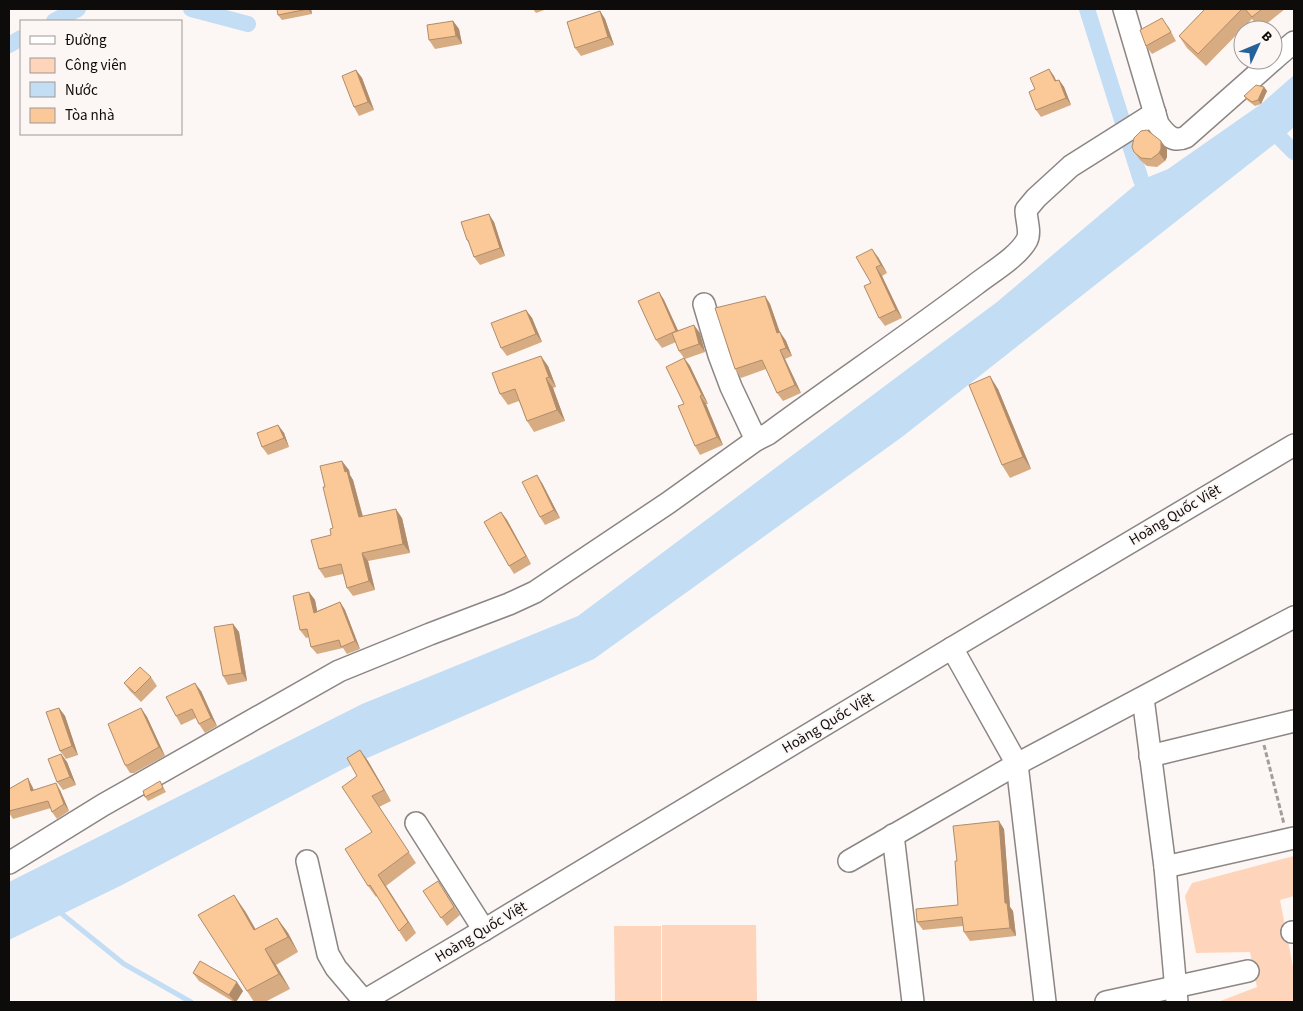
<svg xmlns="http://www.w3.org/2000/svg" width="1303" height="1011" font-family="'Source Sans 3',sans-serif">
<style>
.green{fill:#fed4ba}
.water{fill:#c2ddf4}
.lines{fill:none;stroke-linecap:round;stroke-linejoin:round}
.stream{stroke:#c2ddf4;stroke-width:5}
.canal{stroke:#c2ddf4;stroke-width:16}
.minor-casing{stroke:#8b8683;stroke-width:24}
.path{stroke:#a29e9c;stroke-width:3;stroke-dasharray:5 2.5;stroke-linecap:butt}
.minor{stroke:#fff;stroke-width:21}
.wall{fill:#d8ac82}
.shaded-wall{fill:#b08c6a}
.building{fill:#fbc897;stroke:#b08c6a}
.labels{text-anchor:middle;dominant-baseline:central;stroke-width:4;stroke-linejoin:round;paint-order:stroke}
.street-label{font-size:15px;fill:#0e0c0b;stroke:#fcf7f4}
</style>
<rect width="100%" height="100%" fill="#fcf7f4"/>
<!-- green -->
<g class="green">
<polygon points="1294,856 1294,896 1280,900 1294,972 1294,1002 1218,1002 1257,987 1250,952 1196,953 1185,896 1192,883"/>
<polygon points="662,925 756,925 757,1002 662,1002"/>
<polygon points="614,926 661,926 661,1002 615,1002"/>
</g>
<!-- water -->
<polygon class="water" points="1294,75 1294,127 1281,139 902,437 594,659 349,766 122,885 9,940 9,882 362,704 578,616 997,302 1141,180 1168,169 1261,104"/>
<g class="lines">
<!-- stream -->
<polyline class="stream" points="62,914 124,964 191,1002"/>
<!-- canal -->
<g class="canal">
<polyline points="191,9 248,24"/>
<polyline points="1087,9 1141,180"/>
<polyline points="54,21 78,9"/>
<polyline points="9,45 21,38"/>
<polyline points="1281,139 1294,152"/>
</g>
<!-- minor casing -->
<g class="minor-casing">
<g id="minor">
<path d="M1124,9L1158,124C1166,135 1173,143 1186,137L1273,60"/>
<polyline points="1273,60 1294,42"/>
<polyline points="704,304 719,355 731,387 756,440"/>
<polyline points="952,648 1017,764 1045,1002"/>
<polyline points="1143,698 1165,867 1177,1002"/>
<polyline points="1150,756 1294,721"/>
<polyline points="416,823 484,930"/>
<polyline points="893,835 913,1002"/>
<polyline points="307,861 328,954 336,968 364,1001"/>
<polyline points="849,861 1017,764 1294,617"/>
<path d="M9,863L103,805L339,671L430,634L509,604L535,592L668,503L756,440L768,434C836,384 907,336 975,285C990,273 1018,257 1027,240C1031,232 1026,219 1026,210L1036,198L1071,166L1155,113"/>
<polyline points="1165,867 1294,838"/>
<polyline points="1292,932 1294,932"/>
<polyline points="362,1002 484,930 952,648 1294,445"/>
<polyline points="1106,1002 1248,971"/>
</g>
</g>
<!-- path -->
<polyline class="path" points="1264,745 1284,824"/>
<!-- minor -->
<use href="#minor" class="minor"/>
</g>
<!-- wall -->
<g class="wall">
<polygon points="277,9 311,9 312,14 282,20 278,15"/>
<polygon points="533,9 547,9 536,13"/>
<polygon points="1205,9 1285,9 1260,29 1252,19 1206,66 1187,48 1179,36"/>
<polygon points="600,11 605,19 614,45 581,56 575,48"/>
<polygon points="453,21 459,29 462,44 435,49 429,40"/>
<polygon points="1168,26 1176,41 1152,54 1146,46"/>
<polygon points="1049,69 1056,81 1059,80 1064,87 1071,105 1041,117 1036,110 1035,89"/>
<polygon points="356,70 362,78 374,110 359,116 354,107"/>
<polygon points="1264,87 1267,91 1261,104 1255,106 1247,100 1244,96"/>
<polygon points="1167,149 1167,157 1165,161 1157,167 1147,166 1140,160 1134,152"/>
<polygon points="494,222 505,256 480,265 474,257 470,245 467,240"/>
<polygon points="878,257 887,273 882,276 902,318 885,326 879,318 871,283"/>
<polygon points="659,292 664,300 678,331 700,333 705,352 685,359 690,366 708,404 706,404 723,445 700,455 695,446 684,404 684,358 679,351 676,342 662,348 656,340"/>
<polygon points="765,296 770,304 780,332 786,341 792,356 785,359 801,393 783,401 777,393 766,369 741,378 735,369"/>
<polygon points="526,310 532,318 542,342 507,356 501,348"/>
<polygon points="548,366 556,387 553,388 565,421 534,432 527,421 519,401 508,405 500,394"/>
<polygon points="998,389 1031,469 1010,478 1002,465"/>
<polygon points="278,425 284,433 289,447 268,455 262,447"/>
<polygon points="349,470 350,475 353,480 363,516 402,518 410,553 368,561 375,590 353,596 347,588 343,574 325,578 319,569 331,535 333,528 325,487"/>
<polygon points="542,483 560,518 545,525 540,517"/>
<polygon points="501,512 507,520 531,564 514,574 509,566"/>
<polygon points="309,592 315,600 317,611 340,602 345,610 360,649 347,654 343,648 317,654 311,647 309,637 306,638 300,630"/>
<polygon points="233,624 239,632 247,681 228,685 223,676"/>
<polygon points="151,677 157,686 141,702 130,691 124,683"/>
<polygon points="201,691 217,726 205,733 199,724 196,718 181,725 176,716"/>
<polygon points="59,708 65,716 78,755 66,759 60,751"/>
<polygon points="141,708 147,717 165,756 134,773 130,773 125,765"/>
<polygon points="360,750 368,761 391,801 379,807 416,863 386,886 416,933 406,942 399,931 377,896 376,897 368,886 372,832 357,776"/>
<polygon points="61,754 67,762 76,785 63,790 57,782"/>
<polygon points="160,781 166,792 148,801 145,797"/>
<polygon points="32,786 34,790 60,790 69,811 57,819 52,812 51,808 13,819 9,813 9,789"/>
<polygon points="1004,829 1010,907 1013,911 1016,936 970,941 964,932 963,926 923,930 917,922 958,905 957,861"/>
<polygon points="444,890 460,915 447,926 423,891"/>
<polygon points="245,911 256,930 277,918 288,933 298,952 276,965 290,989 265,1002 254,1002 247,991"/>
<polygon points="193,973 243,991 236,1002 234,1002 199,981"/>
</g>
<!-- shaded-wall -->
<g class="shaded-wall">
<polygon points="308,9 311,9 312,14"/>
<polygon points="600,11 605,19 614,45 608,37"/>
<polygon points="453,21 459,29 462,44 456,36"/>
<polygon points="1049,69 1054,76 1060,89 1055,81"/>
<polygon points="356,70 362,78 374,110 368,102"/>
<polygon points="1059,80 1064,87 1071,105 1066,98"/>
<polygon points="1264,87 1267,91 1261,104 1258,100"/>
<polygon points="1161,141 1167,149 1167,157 1165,161 1159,153"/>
<polygon points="489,214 494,222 505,256 500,248"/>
<polygon points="872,249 878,257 887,273 881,265"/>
<polygon points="876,267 882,276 902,318 896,310"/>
<polygon points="659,292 664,300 682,339 676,331"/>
<polygon points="765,296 770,304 783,342 777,333"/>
<polygon points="526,310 532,318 542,342 536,334"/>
<polygon points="694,325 700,333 705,352 699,344"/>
<polygon points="780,332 786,341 792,356 786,348"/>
<polygon points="780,350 785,359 801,393 795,385"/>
<polygon points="541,356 548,366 556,387 549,377"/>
<polygon points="684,358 690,366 708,404 702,395"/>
<polygon points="990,376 998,389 1031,469 1023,457"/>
<polygon points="546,378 553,388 565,421 557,410"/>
<polygon points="700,396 706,404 723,445 717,437"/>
<polygon points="278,425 284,433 289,447 284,438"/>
<polygon points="342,461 349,470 350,475 353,480 365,526 359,517 345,472"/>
<polygon points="537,475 542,483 560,518 554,510"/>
<polygon points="396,509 402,518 410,553 403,544"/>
<polygon points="501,512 507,520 531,564 526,556"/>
<polygon points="362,553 368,561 375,590 369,581"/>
<polygon points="309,592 315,600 319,620 314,613"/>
<polygon points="340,602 345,610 360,649 355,641"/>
<polygon points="233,624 239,632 247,681 242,673"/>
<polygon points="195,683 201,691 217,726 211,718"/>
<polygon points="59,708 65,716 78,755 72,746"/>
<polygon points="141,708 147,717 165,756 159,747"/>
<polygon points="360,750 368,761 391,801 384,790"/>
<polygon points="61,754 67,762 76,785 70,777"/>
<polygon points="28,778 32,786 36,798 31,791"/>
<polygon points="56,783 60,790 69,811 64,804"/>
<polygon points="999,821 1004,829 1010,907 1013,911 1016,936 1010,928 1005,903"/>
<polygon points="378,875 386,886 416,933 408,922"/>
<polygon points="234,895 245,911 265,946 254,930"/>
<polygon points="277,918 288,933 298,952 288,937"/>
<polygon points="265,949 276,965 290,989 279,974"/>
<polygon points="237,982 243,991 236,1002 235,1002 229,995"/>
</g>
<!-- building -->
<g class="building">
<polygon points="277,9 308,9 278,15"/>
<polygon points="1205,9 1242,9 1198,54 1179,36"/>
<polygon points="1245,9 1262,9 1252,17"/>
<polygon points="600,11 608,37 575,48 567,22"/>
<polygon points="1162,18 1171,32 1146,46 1140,30"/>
<polygon points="453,21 456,36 429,40 427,25"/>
<polygon points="1049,69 1055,81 1059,80 1066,98 1036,110 1029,92 1035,89 1030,78"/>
<polygon points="356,70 368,102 354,107 342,76"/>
<polygon points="1256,85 1264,87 1258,100 1252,102 1244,96"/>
<polygon points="1147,130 1161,141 1161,149 1159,153 1151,159 1141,158 1134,152 1132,147 1134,138 1141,131"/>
<polygon points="489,214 500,248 474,257 468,240 467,240 461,222"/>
<polygon points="872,249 881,265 876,267 896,310 879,318 864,286 871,283 856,257"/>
<polygon points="659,292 676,331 656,340 638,301"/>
<polygon points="765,296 777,333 780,332 786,348 780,350 795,385 777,393 762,360 735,369 715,308"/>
<polygon points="526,310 536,334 501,348 491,323"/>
<polygon points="694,325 699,344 679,351 672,333"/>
<polygon points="541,356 549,377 546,378 557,410 527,421 515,389 500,394 492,373"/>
<polygon points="684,358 702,395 700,396 717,437 695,446 678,406 684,404 666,367"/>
<polygon points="990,376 1023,457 1002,465 969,385"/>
<polygon points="278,425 284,438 262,447 257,433"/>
<polygon points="342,461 345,472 347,471 359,517 396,509 403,544 362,553 369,581 347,588 341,564 319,569 311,540 331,535 330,529 333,528 323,487 325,487 320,466"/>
<polygon points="537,475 554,510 540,517 522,482"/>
<polygon points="501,512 526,556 509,566 484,522"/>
<polygon points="309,592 314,613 340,602 355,641 341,647 339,640 311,647 307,629 300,630 293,596"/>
<polygon points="233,624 242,673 223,676 214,627"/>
<polygon points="140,667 151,677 135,693 124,683"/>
<polygon points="195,683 211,718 199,724 192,709 176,716 166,697"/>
<polygon points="59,708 72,746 60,751 46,712"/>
<polygon points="141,708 159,747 128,765 125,765 108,724"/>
<polygon points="360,750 384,790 372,796 409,852 378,875 408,922 399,931 370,885 368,886 345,849 372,832 342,787 357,776 347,758"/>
<polygon points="61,754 70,777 57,782 48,759"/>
<polygon points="28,778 31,791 56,783 64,804 52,812 48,801 9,811 9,789"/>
<polygon points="160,781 163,788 145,797 143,791"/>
<polygon points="999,821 1005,903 1007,903 1010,928 964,932 962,917 917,922 916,909 958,905 955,861 957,861 953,826"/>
<polygon points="438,881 454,907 441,918 423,891"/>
<polygon points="234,895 254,930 277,918 288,937 265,949 279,974 247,991 198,915"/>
<polygon points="200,961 237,982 229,995 193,973"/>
</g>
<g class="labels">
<!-- street labels -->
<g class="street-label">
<text transform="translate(1175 515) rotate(-31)">Hoàng Quốc Việt</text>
<text transform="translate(828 723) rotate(-31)">Hoàng Quốc Việt</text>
<text transform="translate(481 932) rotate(-31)">Hoàng Quốc Việt</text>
</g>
</g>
<!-- border -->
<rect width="1303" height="1011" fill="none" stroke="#0e0c0b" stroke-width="20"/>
<!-- legend -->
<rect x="20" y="20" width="162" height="115" fill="#fcf7f4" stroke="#9d9997"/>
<rect x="30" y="36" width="25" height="8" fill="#ffffff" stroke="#9d9997"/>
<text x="65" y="45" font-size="15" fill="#0e0c0b">Đường</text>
<rect x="30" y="58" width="25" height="15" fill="#fed4ba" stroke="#9d9997"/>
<text x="65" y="70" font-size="15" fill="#0e0c0b">Công viên</text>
<rect x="30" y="82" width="25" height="15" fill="#c2ddf4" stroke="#9d9997"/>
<text x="65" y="95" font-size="15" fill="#0e0c0b">Nước</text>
<rect x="30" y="108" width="25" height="15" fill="#fbc897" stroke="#9d9997"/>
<text x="65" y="120" font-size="15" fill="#0e0c0b">Tòa nhà</text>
<!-- north arrow -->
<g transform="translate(1258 45) rotate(46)"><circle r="24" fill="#fcf7f4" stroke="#9d9997"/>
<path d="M0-4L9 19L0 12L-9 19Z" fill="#246299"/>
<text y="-8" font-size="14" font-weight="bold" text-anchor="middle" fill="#0e0c0b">B</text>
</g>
</svg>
